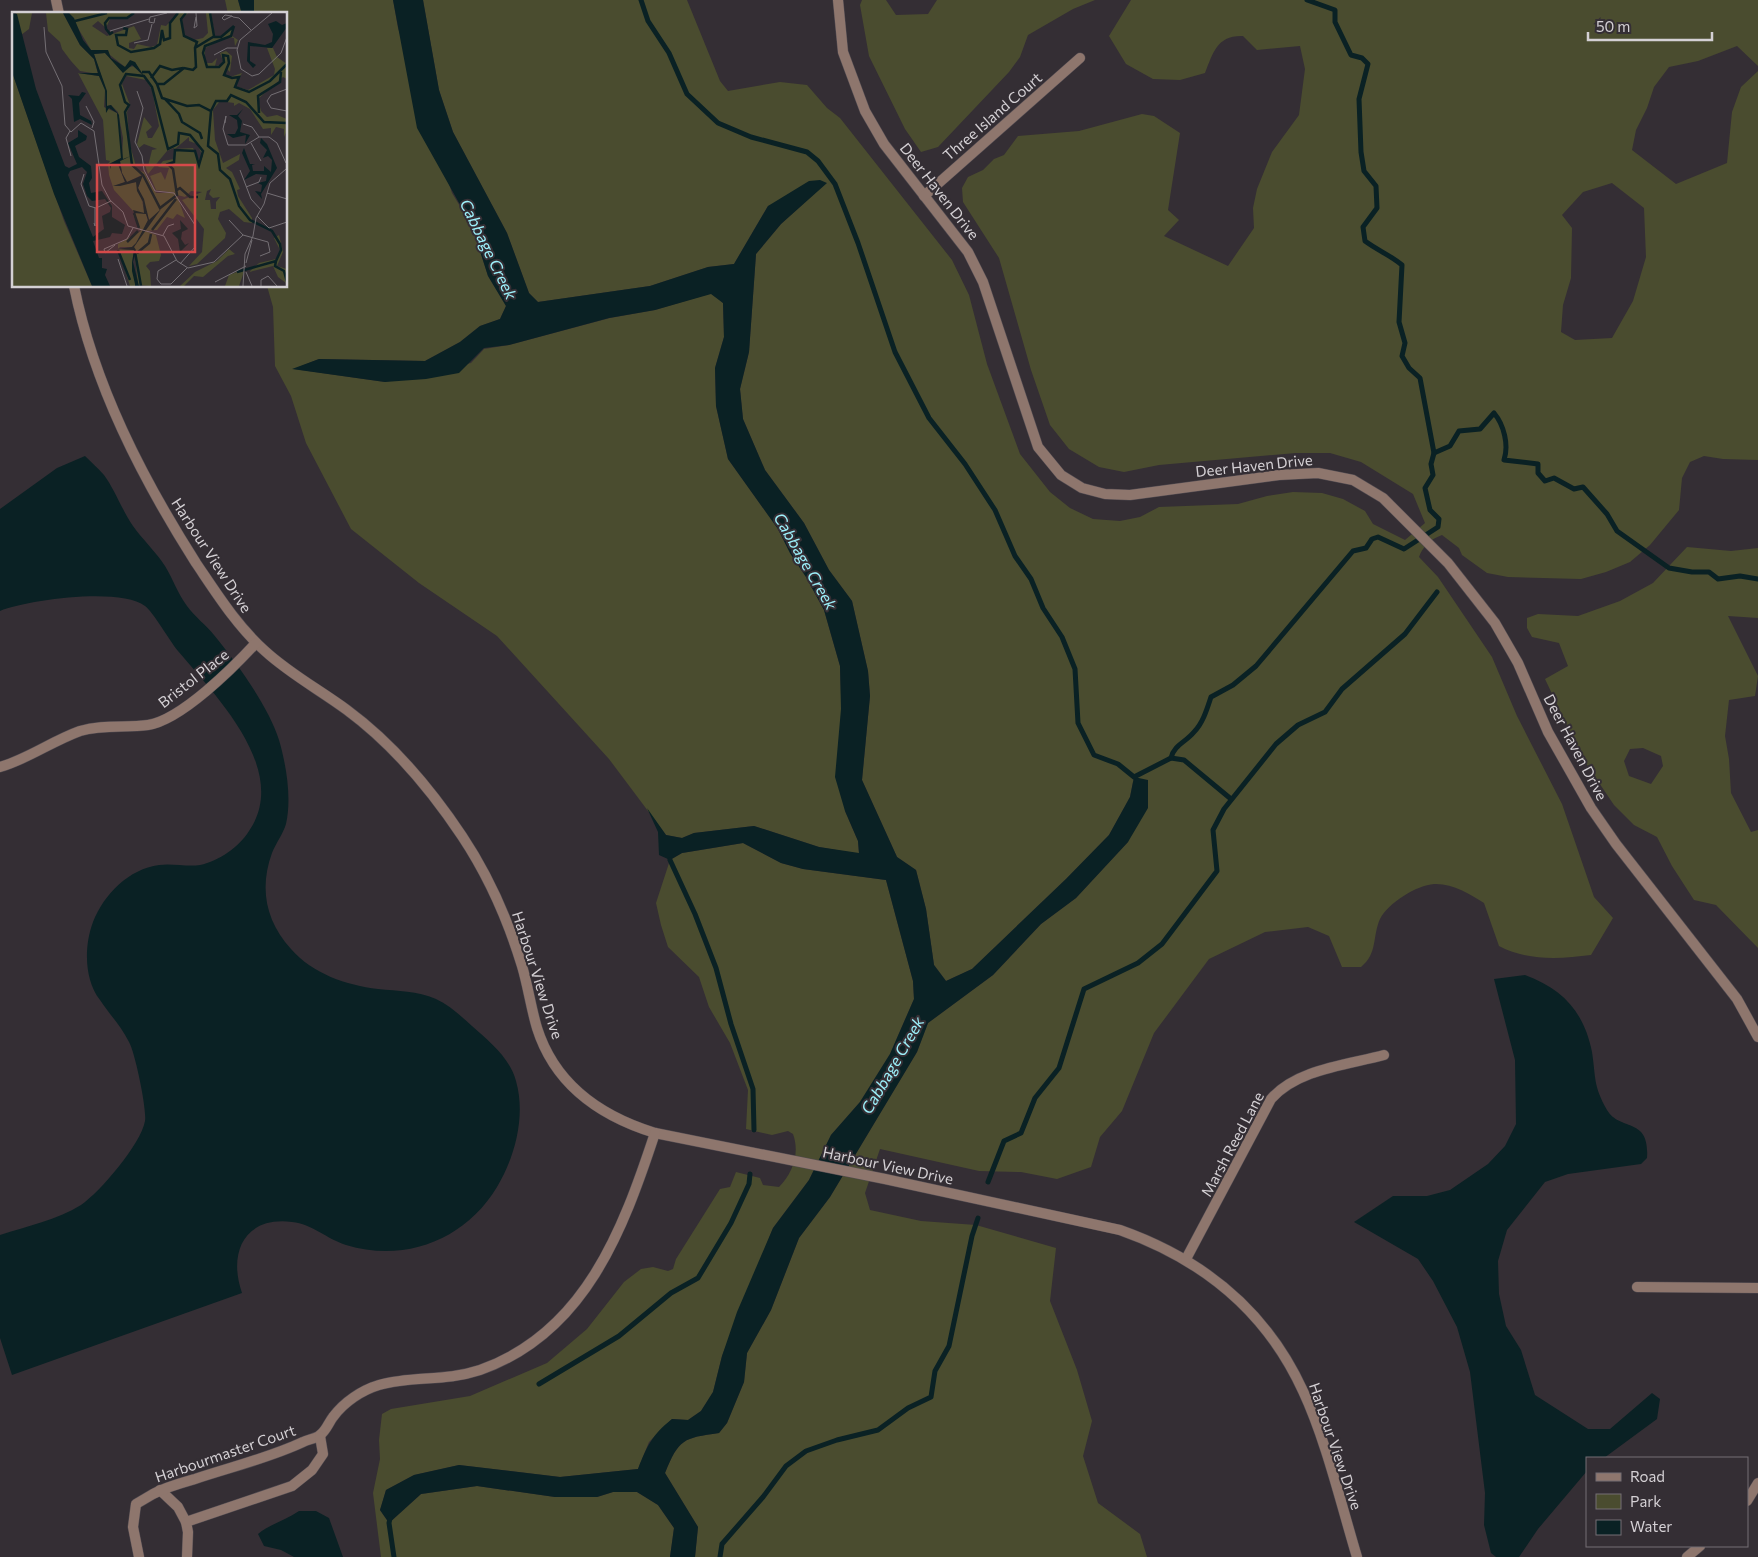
<svg xmlns="http://www.w3.org/2000/svg" width="1758" height="1557" font-family="Commissioner,sans-serif">
<style>
.green{fill:#4a4c2f;fill-rule:evenodd}
.water{fill:#0a2124}
.lines{fill:none;stroke-linecap:round;stroke-linejoin:round}
.stream{stroke:#0a2124;stroke-width:5}
.street-casing{stroke:#514b51;stroke-width:11}
.street{stroke:#8e766d;stroke-width:10}
.labels{text-anchor:middle;dominant-baseline:central;stroke-width:4;stroke-linejoin:round;paint-order:stroke}
.street-label{font-size:15px;fill:#d4d0d4;stroke:#342e34}
.water-label{font-size:16px;font-style:italic;fill:#9cf0fa;stroke:#342e34}
.inset-river{fill:none;stroke:#0a2124;stroke-width:2.5}
.inset-road{fill:none;stroke:#746f74;stroke-width:1}
.view{fill:#d64a4a;fill-opacity:0.15;stroke:#d64a4a;stroke-width:2.5}
.inset-edge{fill:none;stroke:#d4d0d4;stroke-width:2.5}
</style>
<rect width="100%" height="100%" fill="#342e34"/>
<!-- green -->
<g class="green">
<polygon points="225,0 238,0 242,14 228,14"/>
<polygon points="254,0 393,0 398,28 452,193 472,226 488,276 506,306 500,319 480,326 460,342 425,361 319,359 294,369 385,382 471,363 484,349 509,345 610,318 655,310 712,293 723,303 724,337 715,368 716,406 728,459 778,529 790,553 806,577 824,610 840,666 845,811 858,841 859,854 819,847 754,826 694,833 682,838 666,835 609,759 497,636 419,583 351,529 306,443 291,396 275,366 273,307 267,286 286,286 286,14 254,14"/>
<path d="M423,0H687L720,81L728,91L780,82L807,85L827,108L840,118L952,260L969,295L987,364L1020,454L1050,492L1070,508L1093,519L1120,521L1140,517L1159,507L1238,504L1267,496L1293,492L1322,493L1343,499L1365,511L1373,524L1405,540L1425,523L1413,494L1361,462L1330,453H1296L1159,465L1124,472L1099,467L1069,449L1050,425L1031,370L999,258L963,202L962,188L968,177L983,170L994,159L1004,155L1018,136L1079,131L1142,114L1154,116L1180,133L1168,210L1179,220L1164,236L1228,266L1254,228L1253,208L1257,189L1272,152L1299,115L1305,69L1300,46L1257,50L1243,36C1217,35 1213,53 1205,73L1180,80L1153,79L1126,64L1109,36L1131,0H1758V66L1737,46L1698,61L1669,67L1654,87L1647,108L1636,130L1632,150L1676,184L1727,163L1732,112L1741,87L1758,71V460L1723,459L1704,456L1690,462L1682,478L1679,510L1650,545L1630,562L1606,572L1581,579L1508,577L1487,573L1462,555L1459,548L1442,535C1431,539 1423,546 1419,557L1438,577L1492,657L1517,716L1562,804L1594,897L1613,918L1591,955C1560,959 1527,961 1499,946L1484,903C1470,894 1452,883 1434,884C1417,885 1388,903 1380,919C1372,937 1378,953 1361,967H1342L1329,936L1308,927L1265,932L1209,959L1154,1033L1122,1111L1100,1137L1091,1167L1057,1179L1021,1172L979,1171L880,1149L865,1193L870,1210L921,1221L976,1225L1056,1248L1050,1301L1077,1370L1092,1421L1083,1456L1098,1503L1140,1534L1147,1557H695L698,1527L665,1473C679,1439 683,1438 719,1433L727,1423L744,1382L747,1353L771,1310L799,1238L830,1197L917,1052L928,1023L993,975L1041,924L1076,898L1128,842L1134,777L1130,797L1109,835L1066,879L972,969L946,981L934,965L926,909L916,870L897,857L862,780L870,696L868,671L852,601L829,570L804,523L765,470L743,419L740,389L749,352L756,254L781,224L826,183L768,206L734,264L708,267L650,286L538,302L529,293L507,233L453,132L439,90ZM1612,183L1644,208L1646,257L1633,301L1612,338L1575,340L1561,332L1563,305L1571,278L1572,228L1562,215L1583,192Z"/>
<polygon points="862,0 886,0 896,15 928,14 937,0 1095,0 1073,9 1028,35 1020,57 1009,72 938,147 921,152 905,129 869,56 860,5"/>
<path d="M1687,547L1731,551L1758,548V618L1728,616L1758,676L1755,696L1729,700L1725,736L1729,759L1731,793L1751,832L1758,830V948L1716,905L1694,900L1672,866L1657,837L1634,825L1614,805L1583,759L1545,679L1568,666L1559,643L1532,637L1527,628V618L1538,614L1578,616L1620,601L1653,583ZM1643,748L1661,756L1663,766L1651,784L1629,776L1624,761L1630,749Z"/>
<path d="M743,843L781,863L803,869L886,880L913,981L914,999L890,1054L860,1102L831,1135L809,1180L773,1228L722,1356L713,1392L701,1411L688,1420L672,1419L649,1442L638,1469L560,1477L459,1465L414,1475L386,1490L380,1510L389,1523L421,1494L477,1486L555,1497H597L613,1492H637L658,1505L674,1528L670,1557H381L373,1493L380,1459L379,1440L382,1414L391,1409L470,1396L547,1363L587,1329L624,1282L641,1269L653,1267L668,1271L673,1269L676,1259L720,1189L730,1187L736,1172L760,1178L763,1185L779,1187C793,1173 800,1153 793,1134L788,1131L772,1135L746,1129L748,1090L730,1043L709,1007L699,977L668,947L661,925L656,903L670,860L682,853Z"/>
</g>
<!-- water -->
<g class="water">
<polygon points="238,0 254,0 254,14 242,14"/>
<path d="M393,0H423L439,90L453,132L507,233L529,293L538,302L650,286L708,267L734,264L768,206L809,181L820,180L827,183L781,224L756,254L749,352L740,389L743,419L765,470L804,523L829,570L852,601L868,671L870,696L862,780L897,857L916,870L926,909L934,965L946,981L972,969L1066,879L1109,835L1130,797L1134,777L1148,780V808L1128,842L1076,898L1041,924L993,975L928,1023L917,1052L830,1197L799,1238L771,1310L747,1353L744,1382L727,1423L719,1433C683,1438 679,1439 665,1473L698,1527L695,1557H670L674,1528L658,1505L637,1492H613L597,1497H555L477,1486L421,1494L389,1523L380,1510L386,1490L414,1475L459,1465L560,1477L638,1469C647,1446 652,1435 672,1419L688,1420L701,1411L713,1392L722,1356L737,1312L773,1228L809,1180L831,1135L860,1102L890,1054L914,999L913,981L886,880L803,869L781,863L743,843L682,853L670,860L659,855L658,832L647,808L666,835L682,838L694,833L754,826L819,847L859,853L858,841L845,811L835,777L841,709L840,666L824,610L806,577L790,553L778,529L728,459L716,406L715,368L724,337L723,303L711,294L655,310L609,318L509,345L484,348L459,373L426,379L385,382L292,369L319,359L425,361L460,342L480,326L500,319L506,306L488,276L472,226L417,128Z"/>
<path d="M85,456C91,462 98,468 104,475C115,490 122,510 133,526C143,540 156,552 165,566C173,579 178,594 187,606C195,617 206,625 214,635C236,662 269,707 279,740C286,764 292,798 286,824C283,834 276,843 272,853C259,889 266,921 291,949C313,974 346,985 378,989C398,991 417,991 436,999C449,1005 461,1016 472,1026C489,1041 510,1058 516,1081C526,1116 515,1157 497,1187C465,1240 405,1263 346,1245C327,1239 312,1224 292,1222C244,1216 228,1253 242,1293L12,1375L0,1338V1235C27,1226 57,1220 81,1205C100,1192 141,1144 145,1121C147,1110 135,1052 129,1042C121,1026 110,1015 100,1000C84,979 84,946 93,922C104,894 129,869 159,865C172,863 187,867 200,865C219,861 239,847 249,831C291,770 214,694 178,651C169,640 154,613 145,606C120,587 27,600 0,611V509L57,468Z"/>
<path d="M1525,975C1563,989 1584,1012 1592,1052C1596,1078 1593,1085 1607,1110C1620,1132 1650,1116 1647,1158L1641,1164L1568,1174L1545,1182L1507,1230L1498,1261L1499,1294L1506,1326L1521,1350L1535,1395L1588,1429H1610L1652,1393L1660,1399L1657,1419L1604,1458H1587V1471L1538,1529L1519,1557H1496L1491,1553L1484,1525L1485,1493L1470,1372L1457,1327L1433,1281L1418,1259L1354,1222L1393,1196H1427L1450,1190L1488,1164L1505,1146L1516,1124L1515,1060L1494,979Z"/>
<path d="M299,1511H316L329,1518L343,1557H294L281,1550L264,1546L258,1534C270,1524 286,1520 299,1511Z"/>
</g>
<g class="lines">
<!-- stream -->
<g class="stream">
<polyline points="641,0 648,21 669,53 687,94 718,123 751,137 807,152 818,161 835,184 858,243 895,352 929,418 965,464 995,510 1015,556 1031,579 1043,608 1062,637 1075,669 1078,723 1094,755 1118,764 1134,777 1171,758 1184,760 1231,799"/>
<path d="M1434,453L1450,446L1459,431L1480,429L1494,413C1504,425 1509,445 1504,460L1538,464V473L1545,481L1554,478L1574,489L1583,487L1607,514L1617,531L1669,568L1692,572H1709L1718,579L1740,576L1758,579"/>
<path d="M1171,758C1174,745 1186,742 1194,732C1203,723 1207,709 1211,697L1233,685L1256,666L1353,551L1366,548L1372,539L1378,537L1404,549L1438,527L1439,519L1430,510L1425,488L1433,475L1431,464L1434,453L1420,378L1409,368L1402,356L1405,343L1399,322L1402,265C1390,255 1377,250 1365,241L1363,227L1377,208L1376,186L1364,171L1361,152L1359,99L1368,64L1362,58L1351,55L1335,22V10L1307,0"/>
<polyline points="670,860 695,914 716,968 731,1024 753,1089 754,1130"/>
<polyline points="988,1182 1004,1141 1021,1133 1035,1098 1059,1068 1084,989 1138,963 1162,944 1217,871 1213,830 1224,809 1276,744 1298,725 1325,712 1342,689 1405,634 1437,592"/>
<polyline points="539,1384 619,1336 671,1293 698,1278 731,1223 749,1184 750,1174"/>
<polyline points="390,1518 389,1523 394,1557"/>
<polyline points="720,1557 722,1544 763,1497 786,1466 806,1451 837,1440 878,1430 908,1408 931,1397 935,1371 949,1346 972,1236 978,1218"/>
</g>
<!-- street casing -->
<g class="street-casing">
<g id="street">
<polyline points="56,0 59,14"/>
<polyline points="838,0 843,52 865,111 884,144 968,252 983,282 1038,447 1061,475 1082,488 1105,494 1130,495 1279,475 1318,473 1353,480 1383,498 1448,563 1495,623 1518,663 1548,732 1591,808 1616,844 1737,999 1758,1037"/>
<polyline points="924,196 1080,58"/>
<path d="M74,286C94,385 142,478 196,563C217,594 237,626 265,651C290,674 320,690 347,710C393,744 430,788 462,836C488,875 508,920 522,966C528,986 531,1008 537,1028C555,1085 600,1116 655,1133L885,1179L1120,1230C1202,1259 1266,1310 1303,1391C1326,1440 1341,1504 1357,1557"/>
<path d="M0,767C28,759 52,741 80,731C103,724 125,728 148,725C181,720 234,667 256,643"/>
<path d="M1186,1259L1271,1099C1297,1069 1347,1065 1384,1055"/>
<polyline points="1637,1287 1758,1288"/>
<polyline points="160,1490 178,1507 186,1522"/>
<polyline points="1747,1501 1758,1483"/>
<path d="M139,1557L133,1527L136,1504L153,1494C166,1487 181,1483 195,1479C231,1467 269,1458 303,1442C308,1439 316,1439 320,1435C326,1431 329,1422 333,1417C344,1402 362,1390 379,1385C413,1375 444,1382 480,1370C585,1333 623,1230 655,1133"/>
<polyline points="187,1557 188,1532 186,1522 292,1486 312,1470 323,1454 320,1436"/>
<polyline points="1687,1557 1700,1546"/>
</g>
</g>
<!-- street -->
<use href="#street" class="street"/>
</g>
<g class="labels">
<!-- street labels -->
<g class="street-label">
<text transform="translate(992 116) rotate(-41)">Three Island Court</text>
<text transform="translate(940 191) rotate(52)">Deer Haven Drive</text>
<text transform="translate(1254 465) rotate(-6)">Deer Haven Drive</text>
<text transform="translate(212 555) rotate(57)">Harbour View Drive</text>
<text transform="translate(193 678) rotate(-38)">Bristol Place</text>
<text transform="translate(1576 747) rotate(62)">Deer Haven Drive</text>
<text transform="translate(538 975) rotate(72)">Harbour View Drive</text>
<text transform="translate(1232 1144) rotate(-62)">Marsh Reed Lane</text>
<text transform="translate(888 1165) rotate(12)">Harbour View Drive</text>
<text transform="translate(1336 1446) rotate(71)">Harbour View Drive</text>
<text transform="translate(225 1453) rotate(-19)">Harbourmaster Court</text>
</g>
<!-- water labels -->
<g class="water-label">
<text transform="translate(489 249) rotate(64)">Cabbage Creek</text>
<text transform="translate(806 561) rotate(60)">Cabbage Creek</text>
<text transform="translate(892 1065) rotate(-60)">Cabbage Creek</text>
</g>
</g>
<!-- overview -->
<g transform="translate(12 12)">
<rect width="275" height="275" fill="#342e34"/>
<path d="M4,1H20L17,17L9,23ZM34,1H51L68,33L82,47L86,62L68,59L59,49L50,37L48,30L36,19ZM57,1H122L115,6L98,7L94,16L86,9L80,14L95,24L122,14L129,27L117,31V36L122,37L125,32L139,35L145,33L149,13L154,14L166,1H176L170,7L173,25L182,28L191,26L196,21L194,1H199L203,24H209L222,14L220,24L226,28L223,34L222,26L215,25L193,36V51H200L205,46L203,54L208,53L211,49L208,41L214,39L220,44L218,60L215,57L212,62L218,65L230,61L223,74L236,78L262,63L263,57L255,36H261L265,45L275,52V67L271,65L246,87L249,99L255,105L265,103L275,107V118L272,125V117L264,115L259,123V116L251,117L238,97L227,91L222,94V91L208,89L201,98L203,128L211,151L228,142L227,148L214,156L220,160L228,177L225,178L226,184L240,206V211L232,210L217,197L208,200L206,207L214,221L213,226L185,252L177,254L190,240L192,217L170,188L190,180L179,179L173,185L165,183L173,206L165,202L161,207L155,205L145,218L133,219L144,223L149,243L147,249L138,250L134,254L138,259L139,274L126,273L122,235L136,210L149,198L137,208L126,177L130,163L115,170L110,161L108,149L117,145L110,148L111,126L106,100L99,93L95,94L92,72L82,42L93,41L109,57L122,54L130,63L123,50L113,55L98,43L90,38H79ZM114,64L134,68L140,78L147,114L140,126H136L134,120L140,115L132,105L125,132L127,136L132,132L145,137L140,138L136,154L133,153L136,162L155,139L162,136V147L151,149L146,155L157,156L153,168L149,160L138,164L144,178L163,181H144L132,160L125,158L118,133L115,100L118,93L110,72ZM177,125V129L185,132L191,144L188,150L181,136L163,137ZM199,177L197,182L201,186L208,185L204,190V197H199L198,188H193L195,179ZM0,60L52,209L80,274H0ZM66,61L87,64L93,78L92,95L105,101L109,125V146L97,152H106L113,170L102,174L125,170L133,201L122,200L102,178L97,163L96,152L98,149L94,148L91,108ZM126,200L134,202L136,209L124,232L120,235H108L106,237L122,238L120,252L125,274H118L106,236V232L129,219L121,203ZM267,223L271,240L265,254L275,257L274,271L266,265L261,254L237,260L247,251L264,247L268,238L262,226ZM217,237L223,242L216,244L191,265L182,264L172,274H168L183,260L205,249ZM233,257L227,274H213L217,263Z" fill="#4a4c2f" fill-rule="evenodd"/>
<path d="M0,1L5,2L24,77L53,154L57,156L65,152L56,131L66,125V118L75,124L74,128L63,134L67,145L79,154L80,166L77,171L79,181L90,179L100,194V205L113,213L110,222L100,221L98,225L81,229L87,246H90V256L95,257L93,263L98,274H80L42,182L0,60ZM70,155L75,160L71,172L75,184L80,189L93,187L99,196L98,200L90,204L92,217L81,225L56,163L58,159ZM51,1H57L62,6L71,28L79,38H96L99,46L113,55L118,48L123,50L132,64L120,53L111,61L93,41L82,42L95,79V94L99,93L107,103L111,147L119,144L108,149L110,161L115,170L131,163L126,176L132,187L137,208L149,197L122,235L124,238L121,250L127,274H123V272L120,259V251L122,238L106,237L120,235L124,231L136,208L134,202L122,201L121,198L132,201L131,190L125,179L124,170L108,174H101L113,170L106,152H99V157L97,152L109,146L105,101L97,96L94,101L93,78L87,64L66,61H86L82,47L68,33ZM264,9L270,13L275,11V15L260,36L238,34V49L244,53L241,56L235,49L236,30L253,33L260,30L261,22L256,12ZM70,80L74,81L67,91L68,103L79,109L80,113L68,107L62,110L60,87L56,83L67,84ZM231,97L226,104L230,109L228,120L238,123L233,132L234,123L221,126L215,122H223L226,116L225,108L217,103H225ZM249,126L255,132L265,156L249,182L250,187L243,179L249,180L250,173L246,171L254,169L255,163L244,162L232,168L238,159L230,141L232,136L238,152H243L240,153L241,159H252V154L259,160L260,148L256,144L251,146L255,138L248,131ZM168,208L176,217L170,220L169,227L173,233L177,231L168,240L166,227L160,221L169,217Z" fill="#0a2124" fill-rule="evenodd"/>
<path class="inset-river" d="M174,1L169,7L172,24L185,30L183,36M198,1L202,24M63,9L95,1M222,14L219,24L193,34L191,41L195,55H207L212,50L211,43L216,44L217,51L212,63L220,66L227,65L223,75L237,80L258,69L275,52M111,16L115,17L114,23H104L106,33L119,40L142,36L148,32L150,18L152,28L158,26V11L166,1M101,20L98,22L94,17L93,11L97,6H115L122,1M130,60H137L145,72H152L172,56L181,58L184,55L183,36L201,25H209L222,14M114,62L132,64L140,75L156,137L166,132L167,121L178,123L191,139L187,153L183,139L163,138L162,150L156,152L161,157L165,183L148,196L131,163L120,153L113,100L117,93L113,90L108,73ZM139,66L148,54L160,58L171,56M145,72L150,86L175,94L187,93L199,99L204,89H215L219,83L234,90L252,110L275,111M152,86L167,102L170,110L188,121L190,127M199,99L196,134L206,142L208,158L218,167L227,194L238,208L260,219L268,232L269,238L264,249M247,101L246,84L268,70L269,60M165,178L168,176L178,185H186M122,201L127,216M140,218L164,187M115,230L126,219M106,238L118,268M123,240L129,274M125,241L137,231L139,222M225,260L264,249L263,254L272,259L275,270"/>
<path class="inset-road" d="M184,1L185,14L182,16L184,5M260,1L228,28L225,38L229,57L240,64L247,62L269,41L275,25M220,4L212,8L210,6L213,3L220,4L221,5L227,6L239,18M143,6L142,11L137,10L138,5L155,1M32,15L34,40L50,74L53,113L59,120L69,111L82,119L90,173L98,188L111,200L116,214L152,224L165,249L176,256L202,250L231,223L256,230L258,240L248,244M98,19L137,7M122,31L136,28L140,12M202,43L215,36H225M275,77L259,83L255,89L259,96L275,99M125,79L131,96L123,130L130,144L132,158L143,179L162,181L183,213V235L168,252M74,94L82,110L80,116M213,111L214,104L211,117L216,133H234L247,125H257L265,131L274,151M231,112L240,115L247,125M58,119L54,126L59,144M239,131L249,149M228,158L239,187L249,198M72,162L69,172L77,194L84,196L99,189M234,175L247,170L249,165M255,181L275,187M245,204L257,216L275,210M217,208L231,223M82,211L83,214V196M151,223L156,214L162,212M103,233L93,241L92,237L115,227L121,216M106,247L115,274M164,248L146,259L145,267L149,272H159L175,256M234,251L240,228M234,260L240,274M203,270L234,254M231,274L233,242L241,224L244,206L252,192L258,171L274,157M249,274V268L256,264L265,274"/>
<path class="view" d="M85,153H183V240H85Z"/>
<rect width="275" height="275" class="inset-edge"/>
</g>
<!-- legend -->
<rect x="1586" y="1457" width="162" height="90" fill="#342e34" stroke="#746f74"/>
<rect x="1596" y="1473" width="25" height="8" fill="#8e766d" stroke="#746f74"/>
<text x="1630" y="1482" font-size="15" fill="#d4d0d4">Road</text>
<rect x="1596" y="1494" width="25" height="15" fill="#4a4c2f" stroke="#746f74"/>
<text x="1630" y="1507" font-size="15" fill="#d4d0d4">Park</text>
<rect x="1596" y="1520" width="25" height="15" fill="#0a2124" stroke="#746f74"/>
<text x="1630" y="1532" font-size="15" fill="#d4d0d4">Water</text>
<!-- scale -->
<path d="M1588 32v8h124v-8" fill="none" stroke="#d4d0d4" stroke-width="2.5"/>
<text x="1596" y="32" font-size="15" fill="#d4d0d4" stroke="#342e34" stroke-width="4" paint-order="stroke">50 m</text>
</svg>
